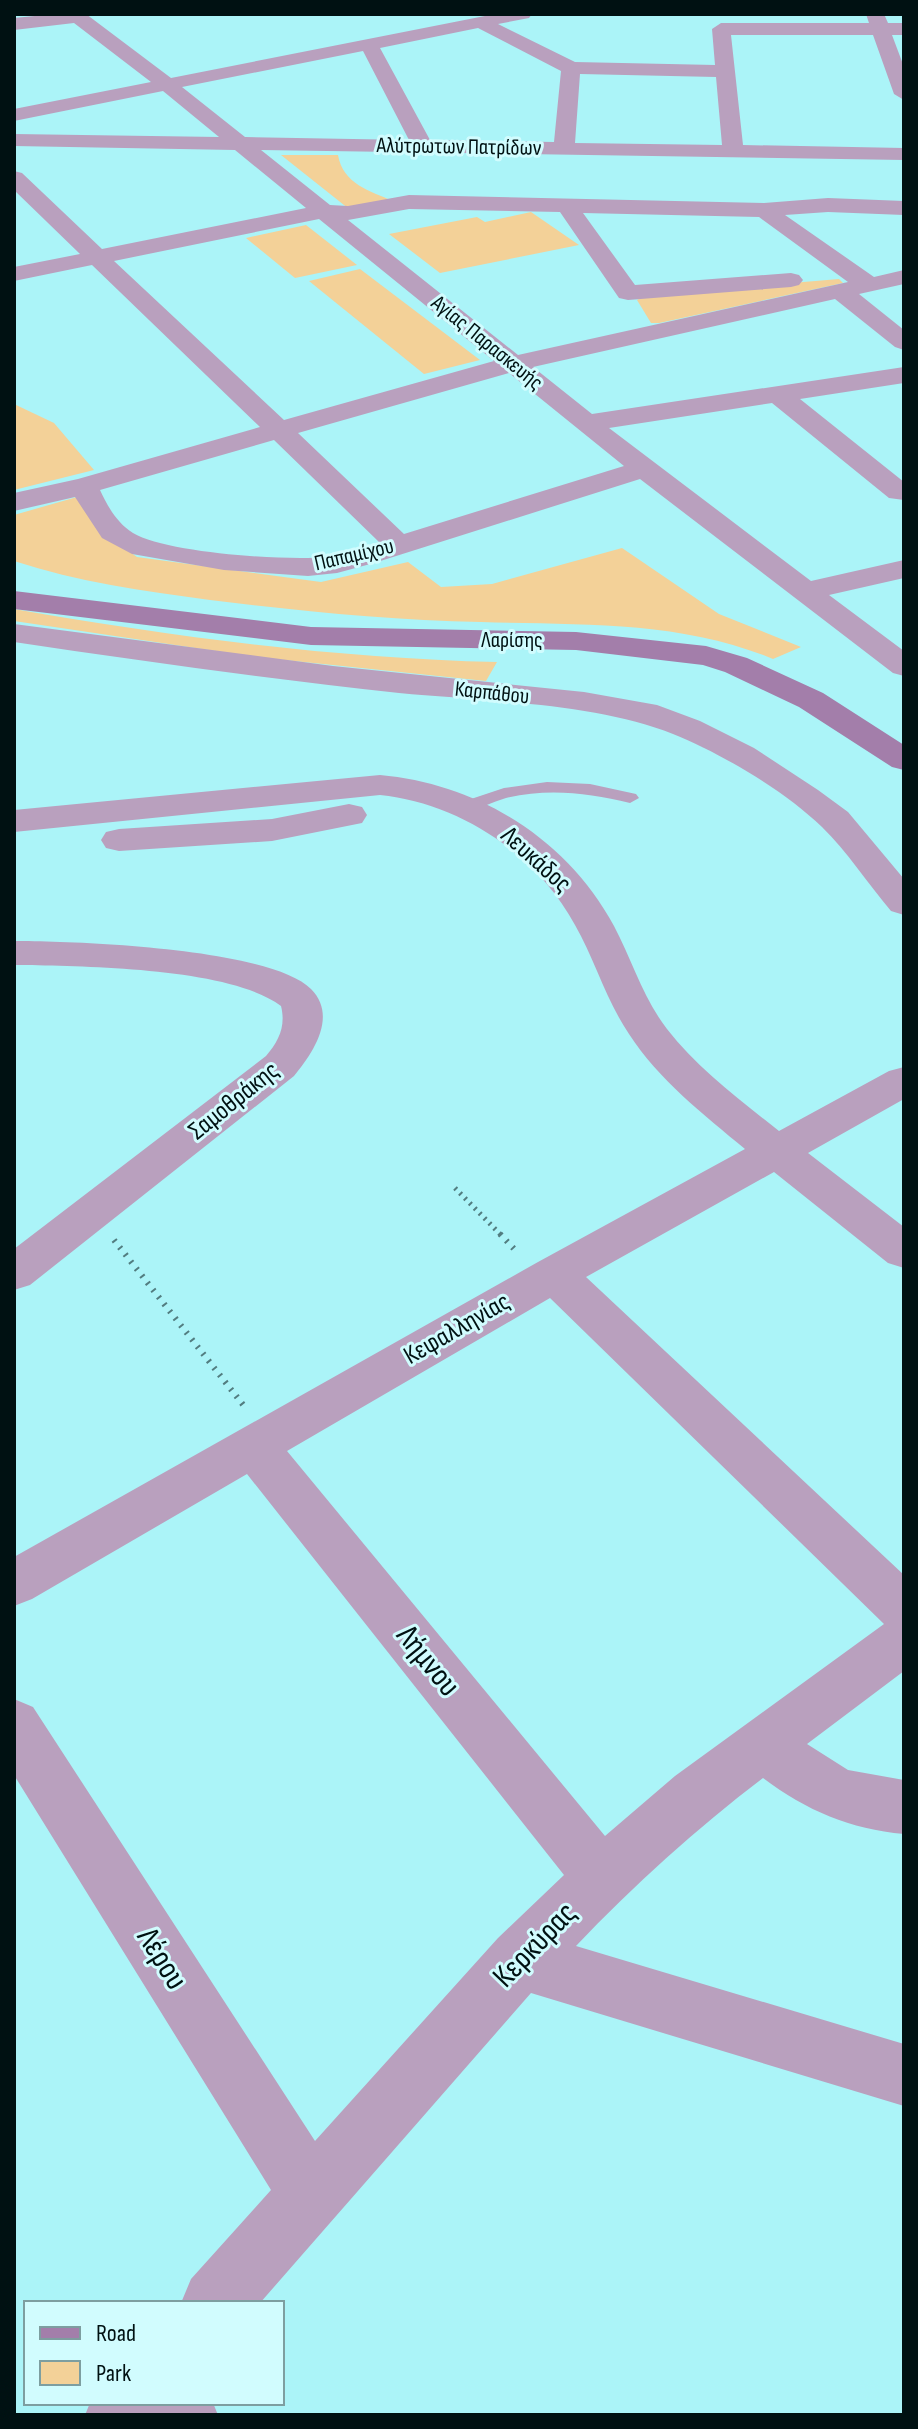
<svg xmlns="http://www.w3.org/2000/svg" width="918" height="2429" font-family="'Sofia Sans Condensed',sans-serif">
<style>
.green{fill:#f3d198}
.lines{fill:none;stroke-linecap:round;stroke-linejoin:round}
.path-far1{stroke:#527d80;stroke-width:5;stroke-dasharray:2 5;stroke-linecap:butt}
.path{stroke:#527d80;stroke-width:6;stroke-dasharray:2 7;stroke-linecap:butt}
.service{fill:#b9a0be;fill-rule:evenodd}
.minor{fill:#b9a0be;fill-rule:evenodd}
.tertiary{fill:#b9a0be;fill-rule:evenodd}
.secondary{fill:#a37eaa;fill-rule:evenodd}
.labels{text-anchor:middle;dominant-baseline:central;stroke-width:6;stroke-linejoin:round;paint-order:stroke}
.far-street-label{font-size:22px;fill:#001112;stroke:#d1fcfe}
.street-label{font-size:26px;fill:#001112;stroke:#d1fcfe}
.near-street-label{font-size:32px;fill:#001112;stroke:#d1fcfe}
</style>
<rect width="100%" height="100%" fill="#abf4f8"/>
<!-- green -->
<g class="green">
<path d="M281,155H338C343,184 370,191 393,201L349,209Z"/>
<polygon points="531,212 579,245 440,273 389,234 477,217 485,222"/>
<polygon points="306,225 357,265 295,278 246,238"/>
<polygon points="360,269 480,360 424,374 309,281"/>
<polygon points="839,279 843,283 659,323 651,323 637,300 647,295"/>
<polygon points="14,404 54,423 94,470 14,490"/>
<path d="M77,497L99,530L137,557L321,582L408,562L441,587L492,584L622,548L719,614L801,647L773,659C680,620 580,625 481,622C390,620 300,611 210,600C143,591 78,582 14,561V515Z"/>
<path d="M14,609C174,637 335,658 497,662L486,681L256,657L14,621Z"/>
</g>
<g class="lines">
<!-- path-far1 -->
<polyline class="path-far1" points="455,1188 502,1236"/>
<!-- path -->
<g class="path">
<polyline points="500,1234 518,1253"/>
<polyline points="114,1240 244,1406"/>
</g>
<!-- service -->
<path class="service" d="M547,782L590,784L636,794L639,798L630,803C589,793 548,788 506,798C492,802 479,809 465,812L456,807L459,803L504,788Z"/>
<!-- minor -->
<g class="minor">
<path d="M55,14H86L171,78L495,14H532L529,18L498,24L575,62L715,65L712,29L721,23H869L866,14H884L888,23H904V35H892L904,67V100L894,94L873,35H731L743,145L904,148V160L261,150L330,205L348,206L409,195L764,203L828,198L904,201V215L828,212L785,215L874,277L904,270V284L859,294L904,330V350L895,347L835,299L533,367L592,414L904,367V383L800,399L904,482V500L889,498L772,403L609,428L811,581L904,560V578L829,595L904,651V676L893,673L640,479L374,563L337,573L308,576L224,570L132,554L102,538L75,497L14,511V493L78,479L260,427L92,265L14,281V267L80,254L14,190V171L22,173L102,249L306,208L235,150L14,146V134L219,137L163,91L14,121V109L151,82L74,23L14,30V18ZM478,28L561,71L554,142L430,140L380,48ZM363,51L409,140L245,137L182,87ZM580,74L716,77L722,145L575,143ZM409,209L560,212L619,298L628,300L791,287L799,285L803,280L799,275L791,273L635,285L583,213L759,217L848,282L518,355L348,220ZM319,219L494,361L284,420L114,261ZM509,373L624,466L404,534L298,433ZM274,440L379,542C362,548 344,555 326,557C287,561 166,553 133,533C117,523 108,507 100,490Z"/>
<path d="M380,775C479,784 567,839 614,926C632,960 643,998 667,1029C697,1068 740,1100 779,1131L889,1071L904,1067V1099L808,1153L904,1227V1268L888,1263L774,1172L586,1277L904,1575V1671L807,1744L848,1770L904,1780V1834C850,1829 807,1811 763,1778C696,1829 634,1885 576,1946L904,2044V2106L531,1993L260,2303H181L191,2279L271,2190L14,1775V1699L33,1707L315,2141L498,1938L564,1875L247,1474L32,1599L14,1606V1557L538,1262L745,1149C704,1115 658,1079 629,1034C606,1000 595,960 575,925C537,854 459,803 380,795L14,832V810ZM550,1298L884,1624L675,1776L605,1836L287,1451Z"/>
<polygon points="349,804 362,807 367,815 362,823 272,841 119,851 106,848 101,840 106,832 119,829 272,819"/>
<path d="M14,941C74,941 271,948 311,989C338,1016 313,1053 294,1076L30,1285L14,1290V1249L266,1056C279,1041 286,1026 281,1006C230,967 80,966 14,965Z"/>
<polygon points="90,2403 213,2403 218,2415 85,2415"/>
</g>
<!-- tertiary -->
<path class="tertiary" d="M14,624L333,666L584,692L657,705L700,721L754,748L818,790L848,812L904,879V915L891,911C868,884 847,851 822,827C784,790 722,754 673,734C596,703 483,701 399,693C270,679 142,661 14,642Z"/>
<!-- secondary -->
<polygon class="secondary" points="14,591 311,627 576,632 706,646 747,658 823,693 904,745 904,770 892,767 799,707 725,672 703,665 576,650 311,645 14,609"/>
</g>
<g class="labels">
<!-- far-street labels -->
<g class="far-street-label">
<text transform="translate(459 147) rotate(1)">Αλύτρωτων Πατρίδων</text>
<text transform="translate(487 343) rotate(39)">Αγίας Παρασκευής</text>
<text transform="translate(354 555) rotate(-13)">Παπαμίχου</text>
<text x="512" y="640">Λαρίσης</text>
<text transform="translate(492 693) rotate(6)">Καρπάθου</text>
</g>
<!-- street labels -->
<g class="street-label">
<text transform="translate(536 860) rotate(42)">Λευκάδος</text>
<text transform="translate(234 1101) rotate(-39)">Σαμοθράκης</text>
<text transform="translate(457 1329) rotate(-30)">Κεφαλληνίας</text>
</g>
<!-- near-street labels -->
<g class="near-street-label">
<text transform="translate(428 1661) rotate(51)">Λήμνου</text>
<text transform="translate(535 1945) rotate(-46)">Κερκύρας</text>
<text transform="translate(162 1959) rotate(58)">Λέρου</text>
</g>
</g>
<!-- border -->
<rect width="918" height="2429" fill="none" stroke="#001112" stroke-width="32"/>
<!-- legend -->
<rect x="24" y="2301" width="260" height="104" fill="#d1fcfe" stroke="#7d9ea0" stroke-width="2"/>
<rect x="40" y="2327" width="40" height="12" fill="#a37eaa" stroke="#7d9ea0" stroke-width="2"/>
<text x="96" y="2341" font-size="24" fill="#001112">Road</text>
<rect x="40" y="2361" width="40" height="24" fill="#f3d198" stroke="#7d9ea0" stroke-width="2"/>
<text x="96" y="2381" font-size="24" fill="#001112">Park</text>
</svg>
